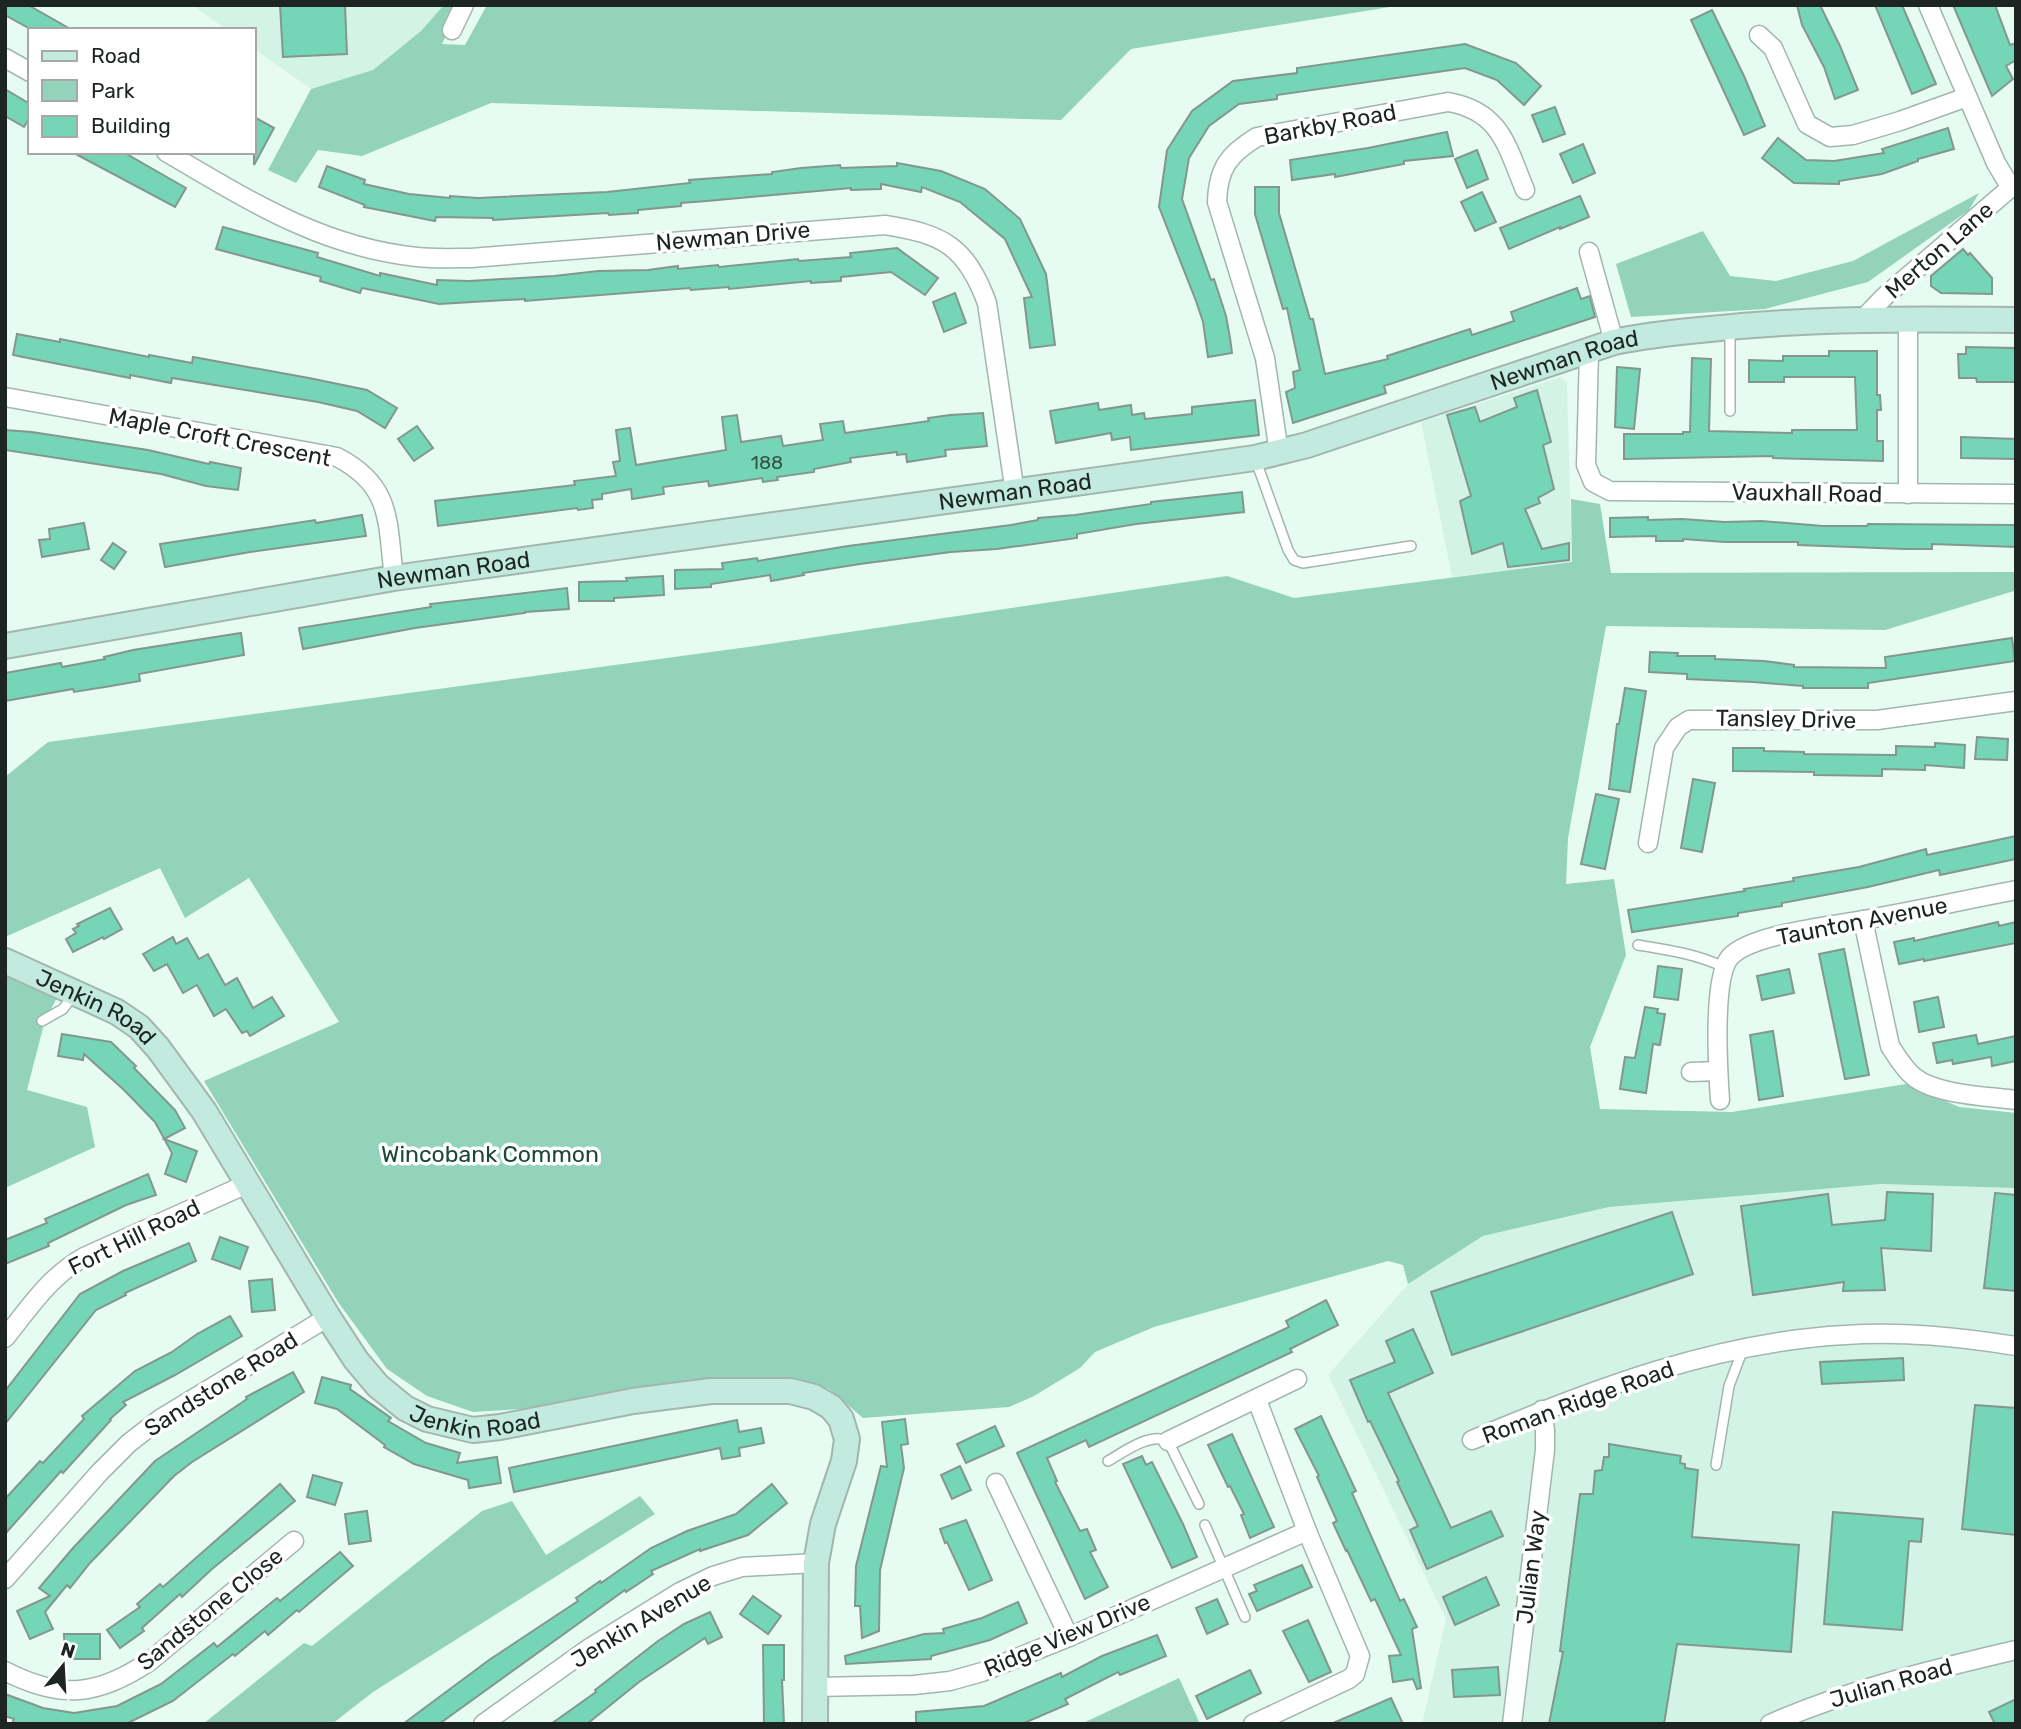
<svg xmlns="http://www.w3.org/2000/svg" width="2021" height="1729" font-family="Rubik,sans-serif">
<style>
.built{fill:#d4f3e7}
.green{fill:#93d2bb}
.building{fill:#74d6b6;stroke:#83978f;stroke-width:2}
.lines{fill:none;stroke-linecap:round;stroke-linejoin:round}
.lane-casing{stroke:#a2b6ae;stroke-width:12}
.street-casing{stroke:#a2b6ae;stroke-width:21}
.secondary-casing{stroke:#a2b6ae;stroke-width:28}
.lane{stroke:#fff;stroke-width:9}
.street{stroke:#fff;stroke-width:18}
.secondary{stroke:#c2eadf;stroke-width:24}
.labels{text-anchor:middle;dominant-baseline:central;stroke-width:7;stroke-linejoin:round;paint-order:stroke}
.number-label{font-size:19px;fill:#335147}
.street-label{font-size:23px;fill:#1d2522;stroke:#fff}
.park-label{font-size:23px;fill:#1c473a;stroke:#fff}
</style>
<rect width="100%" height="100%" fill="#e6fcf3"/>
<!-- built -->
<g class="built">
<polygon points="192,5 444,5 421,31 373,70 311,89 254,49 254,30 227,30"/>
<polygon points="1561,377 1567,383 1572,562 1452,577 1421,422"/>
<polygon points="1881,1184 2016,1188 2016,1724 1422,1724 1446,1619 1328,1375 1408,1284 1483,1236 1609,1207"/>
</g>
<!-- green -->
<g class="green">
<polygon points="444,5 460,5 442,44 465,45 487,5 1402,5 1131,49 1061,120 491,103 362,156 318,150 296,183 268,170 311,89 373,70 421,31"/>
<polygon points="1979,193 1969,210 1868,282 1765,309 1631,317 1616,264 1703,231 1730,276 1776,281 1853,261"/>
<polygon points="1571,499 1600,504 1611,573 2014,572 2014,591 1885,630 1606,626 1568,838 1566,884 1614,879 1626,955 1590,1047 1600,1109 1732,1112 1906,1084 1959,1107 2016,1113 2016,1188 1881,1184 1609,1207 1483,1236 1408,1284 1403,1265 1388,1261 1154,1327 1095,1352 1080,1368 1034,1396 1009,1407 863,1418 829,1389 803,1381 701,1383 536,1408 473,1412 427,1396 387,1369 338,1302 204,1081 339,1022 249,878 185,918 160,868 5,937 5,777 48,742 748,647 1227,576 1294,598 1572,562"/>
<polygon points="5,971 59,994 45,1020 27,1090 87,1107 95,1147 5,1188"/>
<polygon points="640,1496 655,1514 373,1692 332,1724 203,1724 304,1643 312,1646 482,1511 512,1501 546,1555"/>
<polygon points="1179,1678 1200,1724 1081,1724"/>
</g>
<!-- building -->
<g class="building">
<polygon points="5,5 28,5 72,30 32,30 5,15"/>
<polygon points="280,5 345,5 347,54 283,57"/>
<polygon points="1797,5 1820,5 1840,46 1858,90 1835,99 1824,67 1802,25"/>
<polygon points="1875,5 1902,5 1936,84 1912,94"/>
<polygon points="1953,5 1995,5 2010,45 2016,43 2016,60 2006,66 2013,79 1992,96"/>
<polygon points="1712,10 1744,76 1765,126 1744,135 1691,20"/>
<polygon points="1465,44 1516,63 1541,86 1524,105 1497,80 1465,68 1277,95 1277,99 1239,104 1209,126 1189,158 1182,199 1211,280 1214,279 1226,316 1230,338 1232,353 1208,357 1203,322 1196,301 1159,207 1167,150 1192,111 1233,81 1297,73 1297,68"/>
<polygon points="5,89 30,104 30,117 24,127 5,116"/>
<polygon points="1555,107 1565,134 1543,142 1532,115"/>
<polygon points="254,117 274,128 254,165"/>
<polygon points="1948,128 1954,149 1918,159 1918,161 1882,174 1839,181 1839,184 1794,183 1762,158 1778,138 1806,160 1834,161 1884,153 1882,149"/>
<polygon points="1447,132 1453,156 1404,161 1404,164 1335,177 1335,174 1292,180 1290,160 1368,148"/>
<polygon points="1583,144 1595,173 1573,183 1560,154"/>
<polygon points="1477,150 1488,179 1467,188 1455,159"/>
<polygon points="72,152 123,152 186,188 175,207"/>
<polygon points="897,163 941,171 985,189 1020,219 1046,274 1055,345 1030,348 1024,298 1032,297 1005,239 960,202 922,187 921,192 881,184 881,189 851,190 851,188 707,201 681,203 681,206 638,210 638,213 609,215 608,213 493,220 493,218 436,217 435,221 364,207 365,205 319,187 327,166 365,180 364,184 409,194 450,198 450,196 478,198 607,192 690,183 689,180 772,174 772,172 801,168 840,165 841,168 897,166"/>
<polygon points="1255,187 1279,187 1279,213 1310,319 1313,319 1325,374 1388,359 1387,356 1470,329 1472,335 1514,321 1511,312 1577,288 1581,299 1590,296 1595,317 1384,386 1386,393 1293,423 1286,392 1295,388 1293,372 1300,370 1287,308 1283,309 1255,214"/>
<polygon points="1482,192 1496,222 1475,231 1461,202"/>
<polygon points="1580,196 1589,217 1560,229 1560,227 1509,249 1500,228"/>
<polygon points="223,227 318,253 317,257 380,276 380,273 437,285 437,280 469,281 554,276 598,271 648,270 678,266 678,269 718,265 719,267 798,259 799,261 851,257 850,253 897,248 938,278 925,295 891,272 841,277 841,281 811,283 811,281 729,289 729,287 691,290 690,288 525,301 525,299 439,304 362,288 360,293 320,281 321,277 216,249"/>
<polygon points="1963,249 1968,255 1970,253 1992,278 1992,294 1941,293 1931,286 1931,276"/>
<polygon points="955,293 966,323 944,332 933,302"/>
<polygon points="17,334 60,342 60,339 149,357 149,355 192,363 193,357 309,378 367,390 397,408 385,428 357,411 318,402 172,378 171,383 130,375 130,378 28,358 13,355"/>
<polygon points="1966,347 2016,348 2016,382 1977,382 1976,378 1959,378 1958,354 1966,354"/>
<polygon points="1829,351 1877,351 1877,395 1880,395 1881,410 1877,410 1877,441 1883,441 1883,461 1773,458 1773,456 1624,459 1624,434 1683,434 1683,432 1690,432 1692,358 1711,359 1709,431 1792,433 1792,430 1857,430 1855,377 1784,377 1784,382 1749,382 1749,360 1783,361 1783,356 1829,356"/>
<polygon points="1617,367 1640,369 1634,429 1615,427"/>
<polygon points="1537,390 1551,442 1543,445 1554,489 1538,498 1540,503 1525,509 1542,549 1569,543 1569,560 1508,567 1503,543 1472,554 1460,501 1471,496 1447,415 1475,407 1480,422 1517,407 1514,398"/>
<polygon points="1255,400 1259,435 1131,450 1130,437 1112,440 1111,433 1056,443 1050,411 1098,403 1099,410 1131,405 1132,415 1144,413 1145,419 1192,414 1192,407"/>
<polygon points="983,413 987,446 945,450 946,456 907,462 906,454 897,455 897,452 850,458 851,462 814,469 814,472 777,477 778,480 763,482 762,478 709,486 708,481 663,487 664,494 632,499 631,489 602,494 602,499 592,500 593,508 578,510 577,508 438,526 435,501 575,485 574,481 616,476 613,462 620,461 616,430 630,428 636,465 726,450 722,417 737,415 741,442 781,436 783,446 823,440 820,424 843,421 845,433 929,421 928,418 950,415"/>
<polygon points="417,426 433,448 414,461 398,439"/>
<polygon points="5,430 32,432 148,450 209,464 210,462 241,468 238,490 206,486 161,474 5,450"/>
<polygon points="1961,437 2016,439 2016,459 1961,458"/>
<polygon points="1242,492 1244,512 1136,524 1077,534 1077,538 997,549 951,552 860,564 803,573 804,575 771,581 770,575 711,584 711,587 675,589 675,570 723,569 722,563 757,558 758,561 848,546 1011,525 1038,520 1038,518 1075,515 1151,504 1151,502"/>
<polygon points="362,515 366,536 250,552 165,567 160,544 315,520 316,523"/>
<polygon points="1648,517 1648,520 1682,519 1725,522 1761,521 1823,526 1867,526 1868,524 2016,525 2016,547 1932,544 1932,549 1905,549 1798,545 1798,542 1725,542 1683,539 1683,541 1656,541 1656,536 1610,537 1610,518"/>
<polygon points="84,523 89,549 42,557 39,540 50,539 49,529"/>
<polygon points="113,543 126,552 114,569 101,560"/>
<polygon points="663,576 664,595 614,598 614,601 579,601 579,582 627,581 626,578"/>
<polygon points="567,588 569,609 525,612 525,613 415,628 303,649 299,628 431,607 430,604"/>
<polygon points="241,633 244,655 139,674 140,681 111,686 74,692 73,689 5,701 5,673 61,663 62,667 105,659 104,657 133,650"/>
<polygon points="2012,638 2015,661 1868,683 1868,688 1803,688 1803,686 1753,682 1687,679 1687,674 1649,672 1650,652 1678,653 1677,656 1715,656 1715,659 1764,661 1794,665 1794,667 1886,668 1885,657"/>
<polygon points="1625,688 1646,691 1630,792 1609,789 1617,724 1619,724"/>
<polygon points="1977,737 2008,739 2007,760 1975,759"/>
<polygon points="1935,743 1965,745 1964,768 1925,765 1925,770 1882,769 1882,776 1814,775 1814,772 1733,771 1733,748 1764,748 1764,751 1804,752 1804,754 1896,755 1896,746 1935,747"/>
<polygon points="1693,779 1715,783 1702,852 1681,848"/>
<polygon points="1596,794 1619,799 1605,869 1581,864"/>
<polygon points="2016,836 2016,859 1940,875 1939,870 1868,887 1782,903 1782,906 1738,913 1738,916 1632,932 1628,910 1745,891 1744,889 1794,881 1793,878 1859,867 1926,849 1927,855"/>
<polygon points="110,908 122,929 104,939 103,937 73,952 66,939 76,933 73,929 79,926 77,924"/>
<polygon points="1998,922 1999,926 2016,922 2016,943 1924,961 1924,959 1899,964 1894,942 1914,938 1914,941"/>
<polygon points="173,937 176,944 187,938 199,959 208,954 225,985 237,978 253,1008 272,997 284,1016 250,1036 247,1031 242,1033 226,1009 214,1016 197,985 183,993 167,964 154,971 143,954"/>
<polygon points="1844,949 1869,1075 1845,1079 1819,954"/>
<polygon points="1658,966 1682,969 1678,1000 1654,997"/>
<polygon points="1789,969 1794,993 1762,1000 1757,976"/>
<polygon points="1938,997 1944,1027 1919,1032 1914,1002"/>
<polygon points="1645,1007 1658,1009 1657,1013 1665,1014 1660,1045 1653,1044 1646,1093 1620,1089 1625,1057 1635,1058"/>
<polygon points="1773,1031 1783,1096 1759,1100 1750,1035"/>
<polygon points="62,1034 111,1042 136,1066 134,1068 175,1110 185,1128 164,1139 197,1151 186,1182 165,1174 172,1153 155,1122 124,1090 84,1054 83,1060 58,1056"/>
<polygon points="1976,1035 1978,1044 2016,1036 2016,1061 1992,1066 1991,1057 1953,1064 1952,1060 1937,1063 1933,1043"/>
<polygon points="148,1174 156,1195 126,1205 48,1243 49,1246 5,1264 5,1240 47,1223 45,1219"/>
<polygon points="1887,1192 1933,1194 1931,1251 1881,1248 1885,1290 1843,1291 1844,1282 1753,1295 1741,1206 1828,1194 1832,1225 1885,1220"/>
<polygon points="1995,1193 2016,1195 2016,1291 1984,1288"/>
<polygon points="1672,1212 1693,1274 1452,1355 1431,1292"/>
<polygon points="220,1237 248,1247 240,1269 212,1259"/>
<polygon points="189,1243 196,1261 125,1293 126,1295 96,1310 5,1424 5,1391 80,1294 123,1271"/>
<polygon points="272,1279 275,1310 252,1312 249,1281"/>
<polygon points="1326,1300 1338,1325 1290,1349 1292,1352 1089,1447 1086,1440 1047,1458 1057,1481 1055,1482 1080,1531 1087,1529 1096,1550 1090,1552 1108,1587 1085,1599 1017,1453 1289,1327 1286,1321"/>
<polygon points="230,1316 242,1336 175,1375 123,1402 126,1405 110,1419 111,1420 63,1473 61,1471 5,1534 5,1499 40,1461 43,1463 68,1436 84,1419 82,1416 135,1371 172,1352 197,1334"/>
<polygon points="1413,1329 1433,1373 1388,1393 1451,1528 1491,1511 1503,1536 1427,1569 1410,1530 1418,1526 1397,1482 1399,1481 1370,1421 1368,1422 1350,1380 1395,1362 1386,1341"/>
<polygon points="1903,1358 1904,1380 1822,1384 1820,1362"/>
<polygon points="293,1372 304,1392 192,1462 174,1476 90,1563 70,1588 67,1585 45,1612 53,1629 30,1639 17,1611 50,1596 39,1588 73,1548 155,1461 247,1399 246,1397"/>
<polygon points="322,1377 351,1385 350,1389 391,1418 388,1421 426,1443 460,1453 457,1463 497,1457 501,1483 469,1488 468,1480 414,1464 384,1447 385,1445 337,1409 315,1403"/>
<polygon points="1975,1405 2016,1408 2016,1535 1962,1529"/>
<polygon points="1321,1416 1356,1491 1352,1493 1400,1601 1404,1599 1417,1627 1412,1629 1421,1688 1417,1689 1413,1679 1393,1682 1389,1656 1401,1655 1375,1599 1371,1601 1347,1550 1346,1551 1333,1523 1337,1521 1317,1477 1319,1476 1295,1429"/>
<polygon points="905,1419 908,1444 901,1445 904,1468 880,1570 879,1631 862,1638 860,1606 855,1606 856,1566 881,1466 887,1467 882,1422"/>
<polygon points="737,1420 739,1432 761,1428 764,1443 739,1448 740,1456 722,1459 720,1448 514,1492 509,1468"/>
<polygon points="995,1426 1004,1446 966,1463 957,1444"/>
<polygon points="1232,1434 1274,1527 1250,1538 1241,1515 1244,1514 1230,1486 1228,1487 1208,1445"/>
<polygon points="1609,1444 1681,1456 1680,1463 1685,1464 1685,1468 1698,1470 1692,1537 1799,1545 1791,1652 1677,1644 1664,1724 1549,1724 1563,1652 1560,1651 1580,1494 1593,1494 1595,1471 1602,1470 1604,1457 1609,1457"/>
<polygon points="1142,1456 1146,1465 1152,1462 1183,1524 1197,1557 1172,1568 1123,1464"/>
<polygon points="960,1466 971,1490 952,1499 941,1475"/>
<polygon points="313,1475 342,1483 335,1505 307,1497"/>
<polygon points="280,1484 295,1501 212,1569 182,1597 180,1594 142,1628 144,1631 120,1648 107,1630 140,1607 137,1604 160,1584 163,1587"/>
<polygon points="772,1484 787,1503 748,1535 700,1551 700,1549 651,1571 653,1574 626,1592 625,1590 439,1724 403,1724 489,1660 578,1601 576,1598 600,1581 601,1583 651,1548 687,1531 736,1514"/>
<polygon points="367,1511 371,1541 349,1544 345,1514"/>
<polygon points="1833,1512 1923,1519 1921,1542 1909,1541 1902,1630 1824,1624"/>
<polygon points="966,1520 992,1580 969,1590 947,1542 945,1543 940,1529"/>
<polygon points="340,1552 353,1566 299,1612 297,1610 268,1635 265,1631 235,1656 233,1654 173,1701 126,1724 12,1724 14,1719 5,1716 5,1694 43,1708 74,1713 117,1706 161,1684 214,1643 217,1647 277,1598 280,1601"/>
<polygon points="1302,1565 1312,1587 1257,1611 1249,1594 1257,1591 1254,1585"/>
<polygon points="1486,1577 1499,1605 1455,1625 1443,1597"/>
<polygon points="753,1596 781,1616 768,1634 740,1614"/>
<polygon points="1217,1599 1228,1624 1207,1634 1196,1608"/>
<polygon points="1018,1602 1027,1623 990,1640 931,1656 931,1659 846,1664 845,1656 924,1634 944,1633 943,1629 982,1618"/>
<polygon points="710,1612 722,1637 708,1644 705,1638 639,1682 587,1724 551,1724 596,1692 595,1690 658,1641 684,1624"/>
<polygon points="1308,1620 1331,1672 1309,1682 1283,1631"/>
<polygon points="64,1634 100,1634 100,1659 65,1659"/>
<polygon points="1157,1635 1166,1656 1120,1675 1118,1672 1065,1699 1068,1704 1022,1724 916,1724 916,1712 984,1706 1061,1673 1062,1677 1102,1656"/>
<polygon points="763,1645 784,1645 784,1680 782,1680 784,1724 764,1724"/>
<polygon points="1498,1667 1500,1695 1454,1697 1452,1670"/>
<polygon points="1250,1670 1261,1693 1207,1719 1196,1696"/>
<polygon points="1391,1698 1403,1724 1331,1724"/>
<polygon points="2016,1699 2016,1724 1995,1724 1989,1712"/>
</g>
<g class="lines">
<!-- lane casing -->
<g class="lane-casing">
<g id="lane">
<polyline points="1730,411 1730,329"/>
<polyline points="1256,461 1288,550 1294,560 1303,563 1411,546"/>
<path d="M1638,945C1669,950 1696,954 1724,967"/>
<polyline points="42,1021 63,1009 74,994"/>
<path d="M1108,1461C1124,1452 1150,1432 1168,1441L1199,1504"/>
<polyline points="1716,1465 1729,1386 1743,1349"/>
<polyline points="1205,1525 1245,1617"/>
</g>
</g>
<!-- street casing -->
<g class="street-casing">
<g id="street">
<polyline points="1928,5 1996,163 2011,188"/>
<polyline points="452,30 464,5"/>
<polyline points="1759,35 1773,48 1807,124 1830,137 1853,135 1900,121 1967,97"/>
<polyline points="5,58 30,72"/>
<path d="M166,152C248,200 321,247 417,257C435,259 454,258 471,258L885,225C943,234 966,246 987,303L1015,493"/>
<polyline points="1589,252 1614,342"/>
<polyline points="1863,319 1884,297 2016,183"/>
<polyline points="1589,352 1586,465 1593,482 1610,491 2016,494"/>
<path d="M5,397L337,457C393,486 387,522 394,578"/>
<path d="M1279,453L1265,358L1217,202C1218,168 1229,154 1257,137L1448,102C1501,111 1507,147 1525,190"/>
<polyline points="1908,494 1908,319"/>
<polyline points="1648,843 1664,748 1678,727 1689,720 1877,720 2016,701"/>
<path d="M1863,920L1890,1046C1897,1057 1904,1069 1914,1077C1937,1095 1986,1096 2016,1100"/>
<polyline points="1691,1072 1718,1071"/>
<path d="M1720,1100C1718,1071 1712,978 1730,957C1751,934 1832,926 1863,920C1914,911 1965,900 2016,890"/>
<path d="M5,1338C30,1307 49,1277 84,1257L247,1184"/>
<path d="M1472,1440C1591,1390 1715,1342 1845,1335C1903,1331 1959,1337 2016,1346"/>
<polyline points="1168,1441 1297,1379"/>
<polyline points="996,1483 1069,1637"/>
<polyline points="5,1579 100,1472 129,1443 160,1419 328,1317"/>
<path d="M5,1671C61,1700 98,1696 150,1661L294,1541"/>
<polyline points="815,1687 914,1685 950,1681 982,1672 1069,1637 1307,1531"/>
<polyline points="483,1724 588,1649 680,1592 713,1576 742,1567 816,1563"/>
<polyline points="1253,1724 1349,1679 1355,1674 1360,1656 1307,1531 1257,1400"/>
<polyline points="1512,1724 1545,1450 1545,1430 1542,1410"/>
<path d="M1770,1724C1849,1689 1932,1670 2016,1650"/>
</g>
</g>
<!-- secondary casing -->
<g class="secondary-casing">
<g id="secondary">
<path id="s1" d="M5,646L394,578L1255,458L1307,445L1614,342C1646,335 1678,332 1710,329C1812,318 1913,319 2016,320"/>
<path id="s2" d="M5,961L117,1012L139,1027L158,1048L204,1111L328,1317L356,1360L378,1386L405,1408L427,1419L473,1430L500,1427L633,1401L711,1391H790L814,1397L831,1407L841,1419L847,1439L844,1461L823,1524L816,1563L815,1724"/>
</g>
</g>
<!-- lane -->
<use href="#lane" class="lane"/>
<!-- street -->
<use href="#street" class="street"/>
<!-- secondary -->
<use href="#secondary" class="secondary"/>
</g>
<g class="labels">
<!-- number labels -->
<g class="number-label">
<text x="767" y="462">188</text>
</g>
<!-- street labels -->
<g class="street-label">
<text transform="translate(1330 124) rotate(-11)">Barkby Road</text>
<text transform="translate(733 236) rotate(-5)">Newman Drive</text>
<text transform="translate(1939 250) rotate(-41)">Merton Lane</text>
<text stroke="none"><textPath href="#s1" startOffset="1589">Newman Road</textPath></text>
<text transform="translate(220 437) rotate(11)">Maple Croft Crescent</text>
<text stroke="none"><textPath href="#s1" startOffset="1022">Newman Road</textPath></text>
<text transform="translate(1807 493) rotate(1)">Vauxhall Road</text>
<text stroke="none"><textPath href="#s1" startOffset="455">Newman Road</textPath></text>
<text transform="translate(1786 719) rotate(1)">Tansley Drive</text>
<text transform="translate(1862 921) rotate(-11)">Taunton Avenue</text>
<text stroke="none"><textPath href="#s2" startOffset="102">Jenkin Road</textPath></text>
<text transform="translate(134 1237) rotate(-26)">Fort Hill Road</text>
<text transform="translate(221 1384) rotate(-32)">Sandstone Road</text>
<text transform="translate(1578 1402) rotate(-20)">Roman Ridge Road</text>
<text stroke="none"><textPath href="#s2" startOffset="690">Jenkin Road</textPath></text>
<text transform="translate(1531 1567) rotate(-83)">Julian Way</text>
<text transform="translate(210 1609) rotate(-39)">Sandstone Close</text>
<text transform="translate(641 1621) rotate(-31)">Jenkin Avenue</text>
<text transform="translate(1067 1635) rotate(-23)">Ridge View Drive</text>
<text transform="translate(1891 1683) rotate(-16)">Julian Road</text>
</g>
<!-- park labels -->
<g class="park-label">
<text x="490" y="1154">Wincobank Common</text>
</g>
</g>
<!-- border -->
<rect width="2021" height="1729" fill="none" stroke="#1d2522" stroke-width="14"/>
<!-- legend -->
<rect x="28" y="28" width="228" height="126" fill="#ffffff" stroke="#a5a8a7" stroke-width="2"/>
<rect x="42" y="51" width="35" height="10" fill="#c2eadf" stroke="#a5a8a7" stroke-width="2"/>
<text x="91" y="63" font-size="21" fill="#1d2522">Road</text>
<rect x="42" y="80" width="35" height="21" fill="#93d2bb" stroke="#a5a8a7" stroke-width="2"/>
<text x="91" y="98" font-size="21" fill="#1d2522">Park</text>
<rect x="42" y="116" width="35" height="21" fill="#74d6b6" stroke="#a5a8a7" stroke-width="2"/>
<text x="91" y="133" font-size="21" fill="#1d2522">Building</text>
<!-- north arrow -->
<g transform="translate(63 1666) rotate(18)" stroke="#ffffff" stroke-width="5" paint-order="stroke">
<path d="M0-5L12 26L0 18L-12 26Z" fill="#1d2522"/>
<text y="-10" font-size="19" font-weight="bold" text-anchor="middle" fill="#1d2522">N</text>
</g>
</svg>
